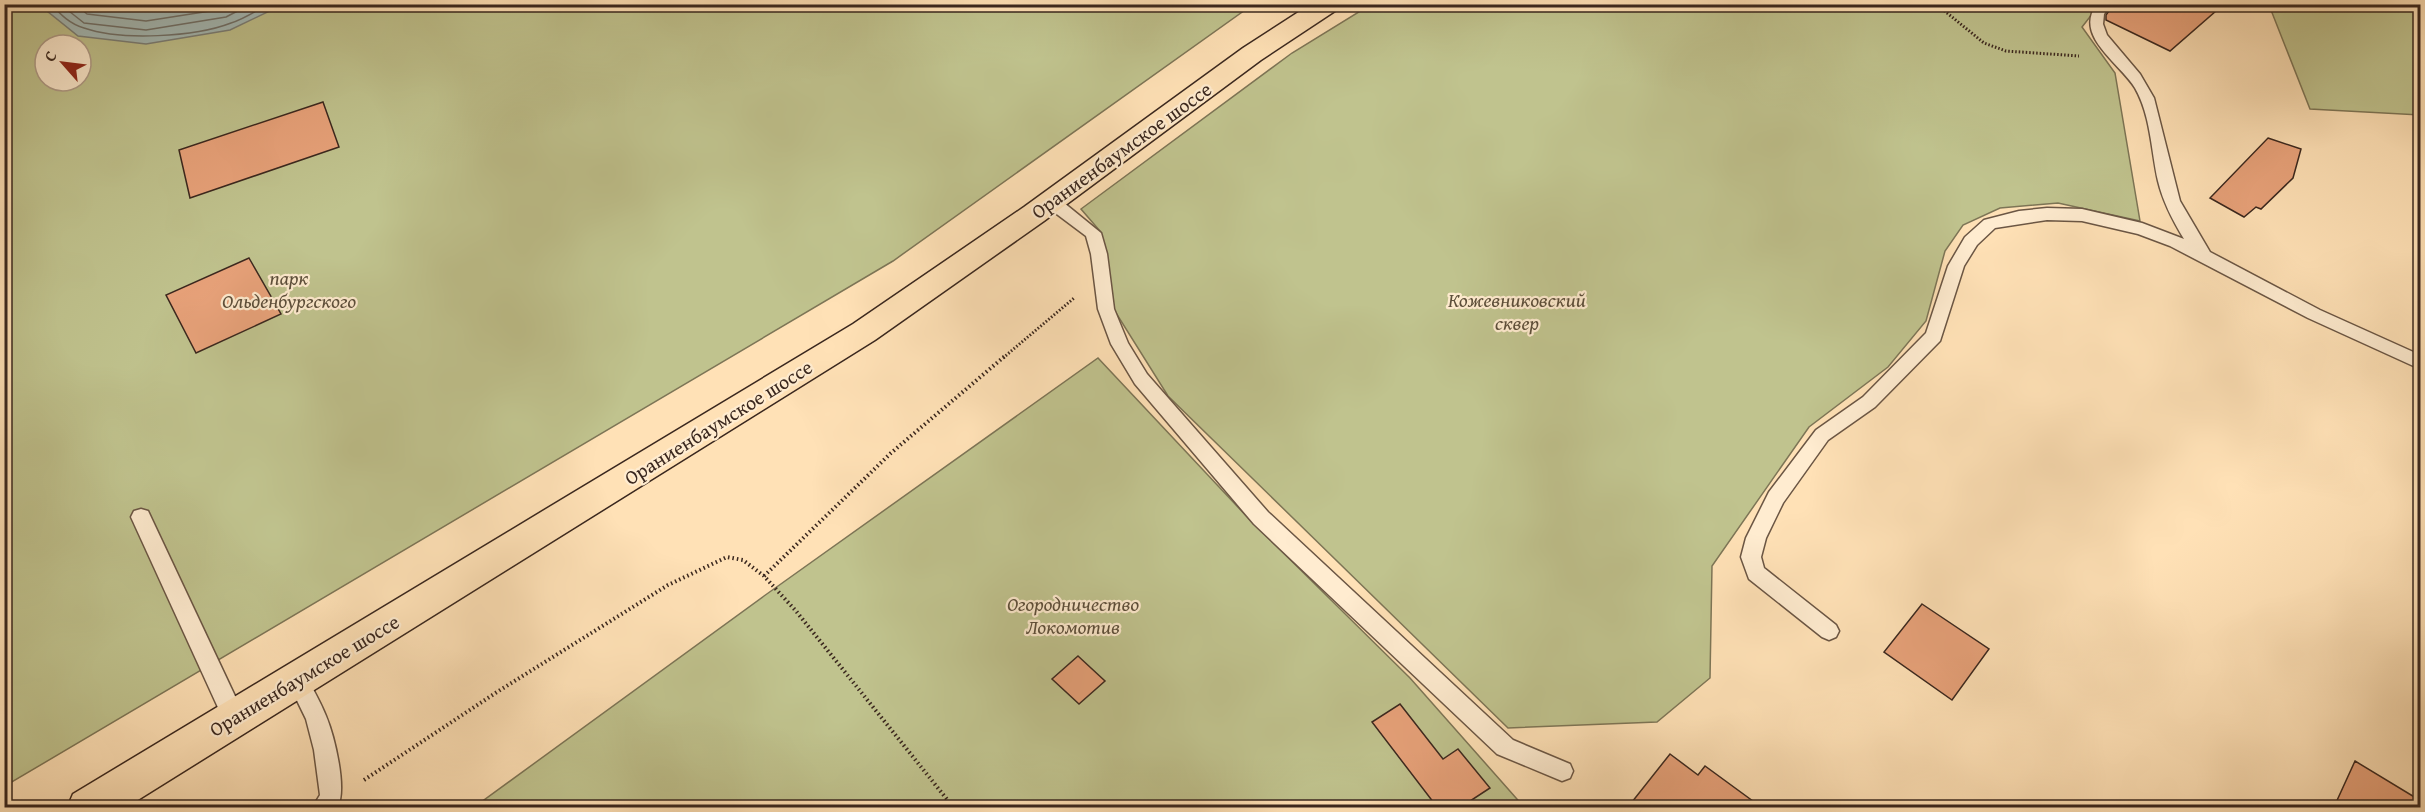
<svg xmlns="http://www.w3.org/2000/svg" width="2425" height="812" font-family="'Gentium Book Plus',serif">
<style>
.green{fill:#c0c38e;stroke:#7d7556;stroke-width:1.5;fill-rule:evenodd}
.water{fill:#a4bbb8;stroke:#7a807a;stroke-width:1.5}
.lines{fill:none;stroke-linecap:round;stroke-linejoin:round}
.shore{stroke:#6f716b;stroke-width:1.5}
.building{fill:#e8a27a;stroke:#3a271e;stroke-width:1.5}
.lane-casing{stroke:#6b5644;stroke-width:3}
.primary-casing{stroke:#3a271e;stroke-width:3}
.path-far1{stroke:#3a271e;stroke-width:3;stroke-dasharray:1.5 2;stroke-linecap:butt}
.path{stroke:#3a271e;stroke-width:4;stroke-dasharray:1.5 3;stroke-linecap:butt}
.lane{fill:#ffecd0;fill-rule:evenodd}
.primary{fill:#ffe1b6;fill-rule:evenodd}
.labels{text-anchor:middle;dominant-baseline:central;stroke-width:4.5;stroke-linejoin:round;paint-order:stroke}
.street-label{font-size:20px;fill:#3a271e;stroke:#ffecd0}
.park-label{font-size:20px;font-style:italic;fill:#5c4e3a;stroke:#ffecd0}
</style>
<rect width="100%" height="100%" fill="#ffe1b6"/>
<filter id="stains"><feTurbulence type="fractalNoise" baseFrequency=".00333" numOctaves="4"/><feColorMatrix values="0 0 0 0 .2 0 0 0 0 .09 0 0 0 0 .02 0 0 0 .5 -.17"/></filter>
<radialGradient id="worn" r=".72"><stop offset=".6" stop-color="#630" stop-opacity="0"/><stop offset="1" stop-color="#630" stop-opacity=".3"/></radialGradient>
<!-- green -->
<g class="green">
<polygon points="2100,4 2082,27 2115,73 2140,221 2058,203 2000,208 1963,225 1945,251 1926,321 1888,367 1809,427 1712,566 1710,678 1657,722 1508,728 1168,396 1111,305 1100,231 1081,209 1292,53 1370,5"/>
<path d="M4,5H1252L893,261L5,786ZM45,45H81V81H45Z"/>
<polygon points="2269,5 2420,5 2420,115 2310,109"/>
<polygon points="1098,358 1251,521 1410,678 1524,807 473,808 764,596"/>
</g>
<!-- water -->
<polygon class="water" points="45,5 45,4 282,5 230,30 146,44 78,36 47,11"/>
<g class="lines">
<!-- shore -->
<g class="shore">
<path d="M51,4C61,15 70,24 84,28C121,41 195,37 231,23C244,19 256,11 268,4"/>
<polyline points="60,4 84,23 146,30 226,17 251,4"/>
<polyline points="75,4 87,14 146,21 223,9 231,4"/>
</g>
</g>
<!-- building -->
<g class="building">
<polygon points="2114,4 2224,4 2170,51 2106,20 2106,15"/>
<polygon points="323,102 339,147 190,198 179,150"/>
<polygon points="2268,138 2301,149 2293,178 2261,209 2256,207 2244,217 2210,198"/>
<polygon points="249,258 281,314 196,353 166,295"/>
<polygon points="1922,604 1989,649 1952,700 1884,652"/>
<polygon points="1078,656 1105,681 1079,704 1052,679"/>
<polygon points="1400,704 1443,759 1458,749 1490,788 1461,807 1437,807 1372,722"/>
<polygon points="1670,754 1698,775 1705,766 1761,807 1628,807"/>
<polygon points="2355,761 2421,801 2421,807 2334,807"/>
</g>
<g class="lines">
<!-- lane casing -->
<g class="lane-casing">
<g id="lane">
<path d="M2097,4H2112L2104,14L2103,24L2107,35L2140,74L2154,98L2180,201L2210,252L2320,310L2420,355V369L2308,318L2170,246L2138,234L2082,221L2047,220L1995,228L1977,245L1964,266L1940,341L1875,407L1828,440L1783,503L1766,538L1761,557L1764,568L1836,625L1839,631L1836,637L1829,640L1822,637L1749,579L1741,557L1746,538L1769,492L1816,430L1863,397L1926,333L1948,266L1965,237L1984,220L2019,211L2047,208L2082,209L2142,223L2184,239C2173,221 2163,202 2158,181C2151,150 2151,116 2135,88C2120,63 2073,36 2097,4Z"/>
<polygon points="1052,197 1058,198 1101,233 1107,254 1114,309 1128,343 1147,374 1268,512 1513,740 1570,764 1573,771 1570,778 1562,781 1497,754 1254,524 1135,384 1111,344 1098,309 1091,254 1086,236 1046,206 1044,202 1046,198"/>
<polygon points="141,509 148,511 242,711 245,718 242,725 234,728 226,725 131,517 134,511"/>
<path d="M297,670L304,673C312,687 320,701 326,716C334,735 348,790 337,808H312L320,795L314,750L306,719L287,680L290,673Z"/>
</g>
</g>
<!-- primary casing -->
<g class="primary-casing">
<polygon id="primary" points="1311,4 1341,4 1338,9 1261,60 1044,221 875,340 125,808 67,808 73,794 853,324 1024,207 1243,48"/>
</g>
<!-- path-far1 -->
<g class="path-far1">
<polyline points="1936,4 1984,43 2006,51 2079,56"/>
<polyline points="1003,358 1074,298"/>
</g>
<!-- path -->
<g class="path">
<polyline points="764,576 891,453 1005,356"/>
<polyline points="364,780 497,692 668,585 727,557 743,560 764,576 796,611 954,808"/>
</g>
<!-- lane -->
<use href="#lane" class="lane"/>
<!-- primary -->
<use href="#primary" class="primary"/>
</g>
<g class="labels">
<!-- street labels -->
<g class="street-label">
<text transform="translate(1121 150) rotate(-36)">Ораниенбаумское шоссе</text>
<text transform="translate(718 422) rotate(-32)">Ораниенбаумское шоссе</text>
<text transform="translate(304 675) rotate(-31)">Ораниенбаумское шоссе</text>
</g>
<!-- park labels -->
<g class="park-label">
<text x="289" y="277">парк<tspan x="289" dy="23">Ольденбургского</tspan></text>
<text x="1517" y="299">Кожевниковский<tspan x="1517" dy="23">сквер</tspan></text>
<text x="1073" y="603">Огородничество<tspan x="1073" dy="23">Локомотив</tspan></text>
</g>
</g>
<!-- margin -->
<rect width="2425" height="812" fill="none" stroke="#ffe1b6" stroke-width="24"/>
<rect x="6" y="6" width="2413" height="800" fill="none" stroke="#3a271e" stroke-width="3"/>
<rect x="12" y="12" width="2401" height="788" fill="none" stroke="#3a271e" stroke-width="1.5"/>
<!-- north arrow -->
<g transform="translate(63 63) rotate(298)"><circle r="28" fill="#ffecd0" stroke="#b09d89" stroke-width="1.5"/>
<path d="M0-4.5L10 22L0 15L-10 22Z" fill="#8f2418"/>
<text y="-9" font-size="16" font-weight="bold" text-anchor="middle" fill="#3a271e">С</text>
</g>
<rect width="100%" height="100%" filter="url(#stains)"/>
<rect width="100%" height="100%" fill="url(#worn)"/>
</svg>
